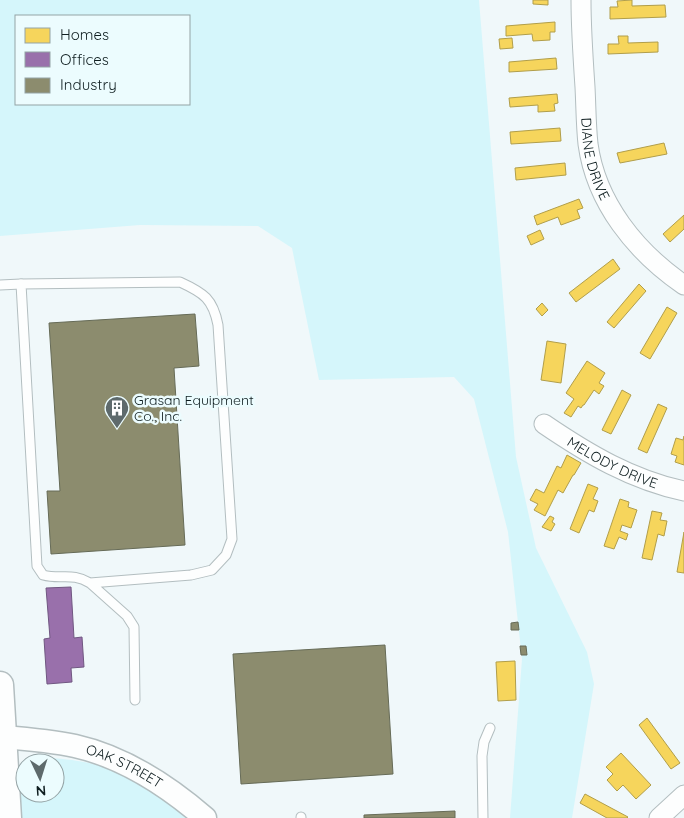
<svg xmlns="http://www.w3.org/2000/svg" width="684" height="818" font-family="Quicksand,sans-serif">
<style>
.green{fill:#d5f6fb;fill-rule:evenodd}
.homes{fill:#f6d55c;stroke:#b19e4a}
.offices{fill:#9970ab;stroke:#705781}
.industry{fill:#8c8c6e;stroke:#666b57}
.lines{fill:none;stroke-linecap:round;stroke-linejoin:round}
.service-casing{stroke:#b3bec0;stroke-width:11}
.minor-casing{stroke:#b3bec0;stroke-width:21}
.tertiary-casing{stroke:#b3bec0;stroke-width:25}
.secondary-casing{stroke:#b3bec0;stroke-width:29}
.service{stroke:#fdfefe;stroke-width:9}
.minor{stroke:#fdfefe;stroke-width:19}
.tertiary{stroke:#fdfefe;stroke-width:22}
.secondary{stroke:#fdfefe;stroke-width:26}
.labels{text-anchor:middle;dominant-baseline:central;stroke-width:5;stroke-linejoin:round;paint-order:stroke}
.street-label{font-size:14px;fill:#0f1e20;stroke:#ecfcfe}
.poi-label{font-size:14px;fill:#0f1e20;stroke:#ecfcfe;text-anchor:start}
</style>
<rect width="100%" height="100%" fill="#f0f8fa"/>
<!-- green -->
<g class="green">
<path d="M0,0H479L516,457L536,548L587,652L594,684L572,818H510L522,659L508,532L474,399L454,377L319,380L292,248L258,226L140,225L0,236ZM16,16H189V104H16Z"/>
<path d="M48,758C113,761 140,781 190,818H20L17,782L25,772V793H55V763H33Z"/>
</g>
<!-- homes -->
<g class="homes">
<polygon points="533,0 548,0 548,5 533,4"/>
<polygon points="632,0 632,6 665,5 666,17 610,19 610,7 618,7 617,1"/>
<polygon points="555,22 555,32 550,32 550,40 533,41 532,34 506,36 506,26"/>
<polygon points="618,36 628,36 628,43 658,42 658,52 608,54 608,44 619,44"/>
<polygon points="512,38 513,48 500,49 499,39"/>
<polygon points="556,58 557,69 509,72 509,62"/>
<polygon points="557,94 558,103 554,104 555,111 538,112 538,105 510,107 509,98"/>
<polygon points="560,128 561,141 511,144 510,132"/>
<polygon points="664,143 667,154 620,163 617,153"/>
<polygon points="565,163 566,175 516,180 515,168"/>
<polygon points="579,199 583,208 577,210 580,218 561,225 558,217 537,225 534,216"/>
<polygon points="684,215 684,229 670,242 663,234"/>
<polygon points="540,230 544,239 531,245 527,236"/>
<polygon points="613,259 620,269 576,302 569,293"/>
<polygon points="639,284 646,291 614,328 607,322"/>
<polygon points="542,303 548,310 542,316 536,309"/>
<polygon points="667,307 677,313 650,359 640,353"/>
<polygon points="547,341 566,344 561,383 541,380"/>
<polygon points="587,361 605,373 599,383 604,386 599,394 594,390 584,405 583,405 581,408 578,406 571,417 564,413 574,399 566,393"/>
<polygon points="622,390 631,395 611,434 602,430"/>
<polygon points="658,404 667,408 647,453 638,449"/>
<polygon points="684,436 684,465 675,462 677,456 671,454 676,438 683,440"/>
<polygon points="567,455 581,463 574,475 573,475 563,493 558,490 545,516 534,510 538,504 530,500 536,489 544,493 557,466 561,468"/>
<polygon points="588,484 598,488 593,499 598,501 594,512 589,510 579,533 570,529"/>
<polygon points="620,499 629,502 628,507 637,510 631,528 622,525 620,531 628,534 626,540 619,537 614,549 604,546"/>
<polygon points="652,511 662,513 660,520 667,521 664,536 658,534 652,560 642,558"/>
<polygon points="550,516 554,518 552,522 555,524 551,531 542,527"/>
<polygon points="684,532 684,573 677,572"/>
<polygon points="515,661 516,700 498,701 496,662"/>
<polygon points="647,718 680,763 671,769 639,725"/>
<polygon points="621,753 651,785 636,799 623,785 617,791 607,780 613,774 606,767"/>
<polygon points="585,794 628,817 627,818 607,818 580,803"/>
</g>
<!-- offices -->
<polygon class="offices" points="71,587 74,638 82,637 84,667 71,668 72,682 47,684 44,639 50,638 46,588"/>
<!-- industry -->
<g class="industry">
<polygon points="195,314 199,366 174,368 185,545 51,554 47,491 60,491 49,323"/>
<polygon points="518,622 519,630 511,630 511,623"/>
<polygon points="385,645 393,774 241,784 233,654"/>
<polygon points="520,646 526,646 527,655 521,655"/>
<polygon points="455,811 455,818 364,818 364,815"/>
</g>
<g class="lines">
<!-- service casing -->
<g class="service-casing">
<g id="service">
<polyline points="0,285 21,284"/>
<path d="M90,583L191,575L212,570L226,555L232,539L218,325C213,299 204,293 180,282L21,284L37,566L43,575C61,580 72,572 90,583L127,616L134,627L135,700"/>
<polyline points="301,817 301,818"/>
<polyline points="483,818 482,756 484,742 490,728"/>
</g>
</g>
<!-- minor casing -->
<g class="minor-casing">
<g id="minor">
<path id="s1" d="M581,0C581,29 583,58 585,87C586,106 586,126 588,144C596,203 636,252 684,285"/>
<path id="s2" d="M544,424C588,454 632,480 684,491"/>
<polyline points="659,818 684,795"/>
</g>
</g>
<!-- tertiary casing -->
<g class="tertiary-casing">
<g id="tertiary">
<path id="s3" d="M3,737C28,739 52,741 75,746C124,757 168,786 205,818"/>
</g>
</g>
<!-- secondary casing -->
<g class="secondary-casing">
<polyline id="secondary" points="0,685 8,818"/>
</g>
<!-- service -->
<use href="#service" class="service"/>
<!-- minor -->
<use href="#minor" class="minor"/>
<!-- tertiary -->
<use href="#tertiary" class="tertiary"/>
<!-- secondary -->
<use href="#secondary" class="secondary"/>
</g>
<!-- icons -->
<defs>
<g id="building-pin" transform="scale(1.25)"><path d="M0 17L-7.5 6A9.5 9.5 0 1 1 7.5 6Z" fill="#5e6a6c" stroke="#ecfcfe"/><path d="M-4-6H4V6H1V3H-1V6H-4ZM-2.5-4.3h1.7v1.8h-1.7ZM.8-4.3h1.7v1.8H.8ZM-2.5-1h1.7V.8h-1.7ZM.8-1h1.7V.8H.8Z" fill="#fff"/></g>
</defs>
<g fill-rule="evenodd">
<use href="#building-pin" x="117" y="408"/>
</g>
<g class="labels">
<!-- street labels -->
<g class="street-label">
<text stroke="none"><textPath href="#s1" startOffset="160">DIANE DRIVE</textPath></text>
<text stroke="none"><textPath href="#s2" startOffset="79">MELODY DRIVE</textPath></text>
<text stroke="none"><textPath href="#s3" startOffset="126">OAK STREET</textPath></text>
</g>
<!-- poi labels -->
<g class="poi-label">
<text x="134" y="400">Grasan Equipment<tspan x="134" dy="16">Co., Inc.</tspan></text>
</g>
</g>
<!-- legend -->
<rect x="15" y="15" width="175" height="90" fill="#ecfcfe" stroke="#94a3a5"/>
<rect x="25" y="28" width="25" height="15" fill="#f6d55c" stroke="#94a3a5"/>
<text x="60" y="40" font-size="15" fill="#0f1e20">Homes</text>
<rect x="25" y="52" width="25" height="15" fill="#9970ab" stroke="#94a3a5"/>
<text x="60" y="65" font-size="15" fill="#0f1e20">Offices</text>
<rect x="25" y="78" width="25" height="15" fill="#8c8c6e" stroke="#94a3a5"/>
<text x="60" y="90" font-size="15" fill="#0f1e20">Industry</text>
<!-- north arrow -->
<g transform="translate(40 778) rotate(176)"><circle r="24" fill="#ecfcfe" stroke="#94a3a5"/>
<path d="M0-4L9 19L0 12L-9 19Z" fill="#5e6a6c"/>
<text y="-8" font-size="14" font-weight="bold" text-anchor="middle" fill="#0f1e20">N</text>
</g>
</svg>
